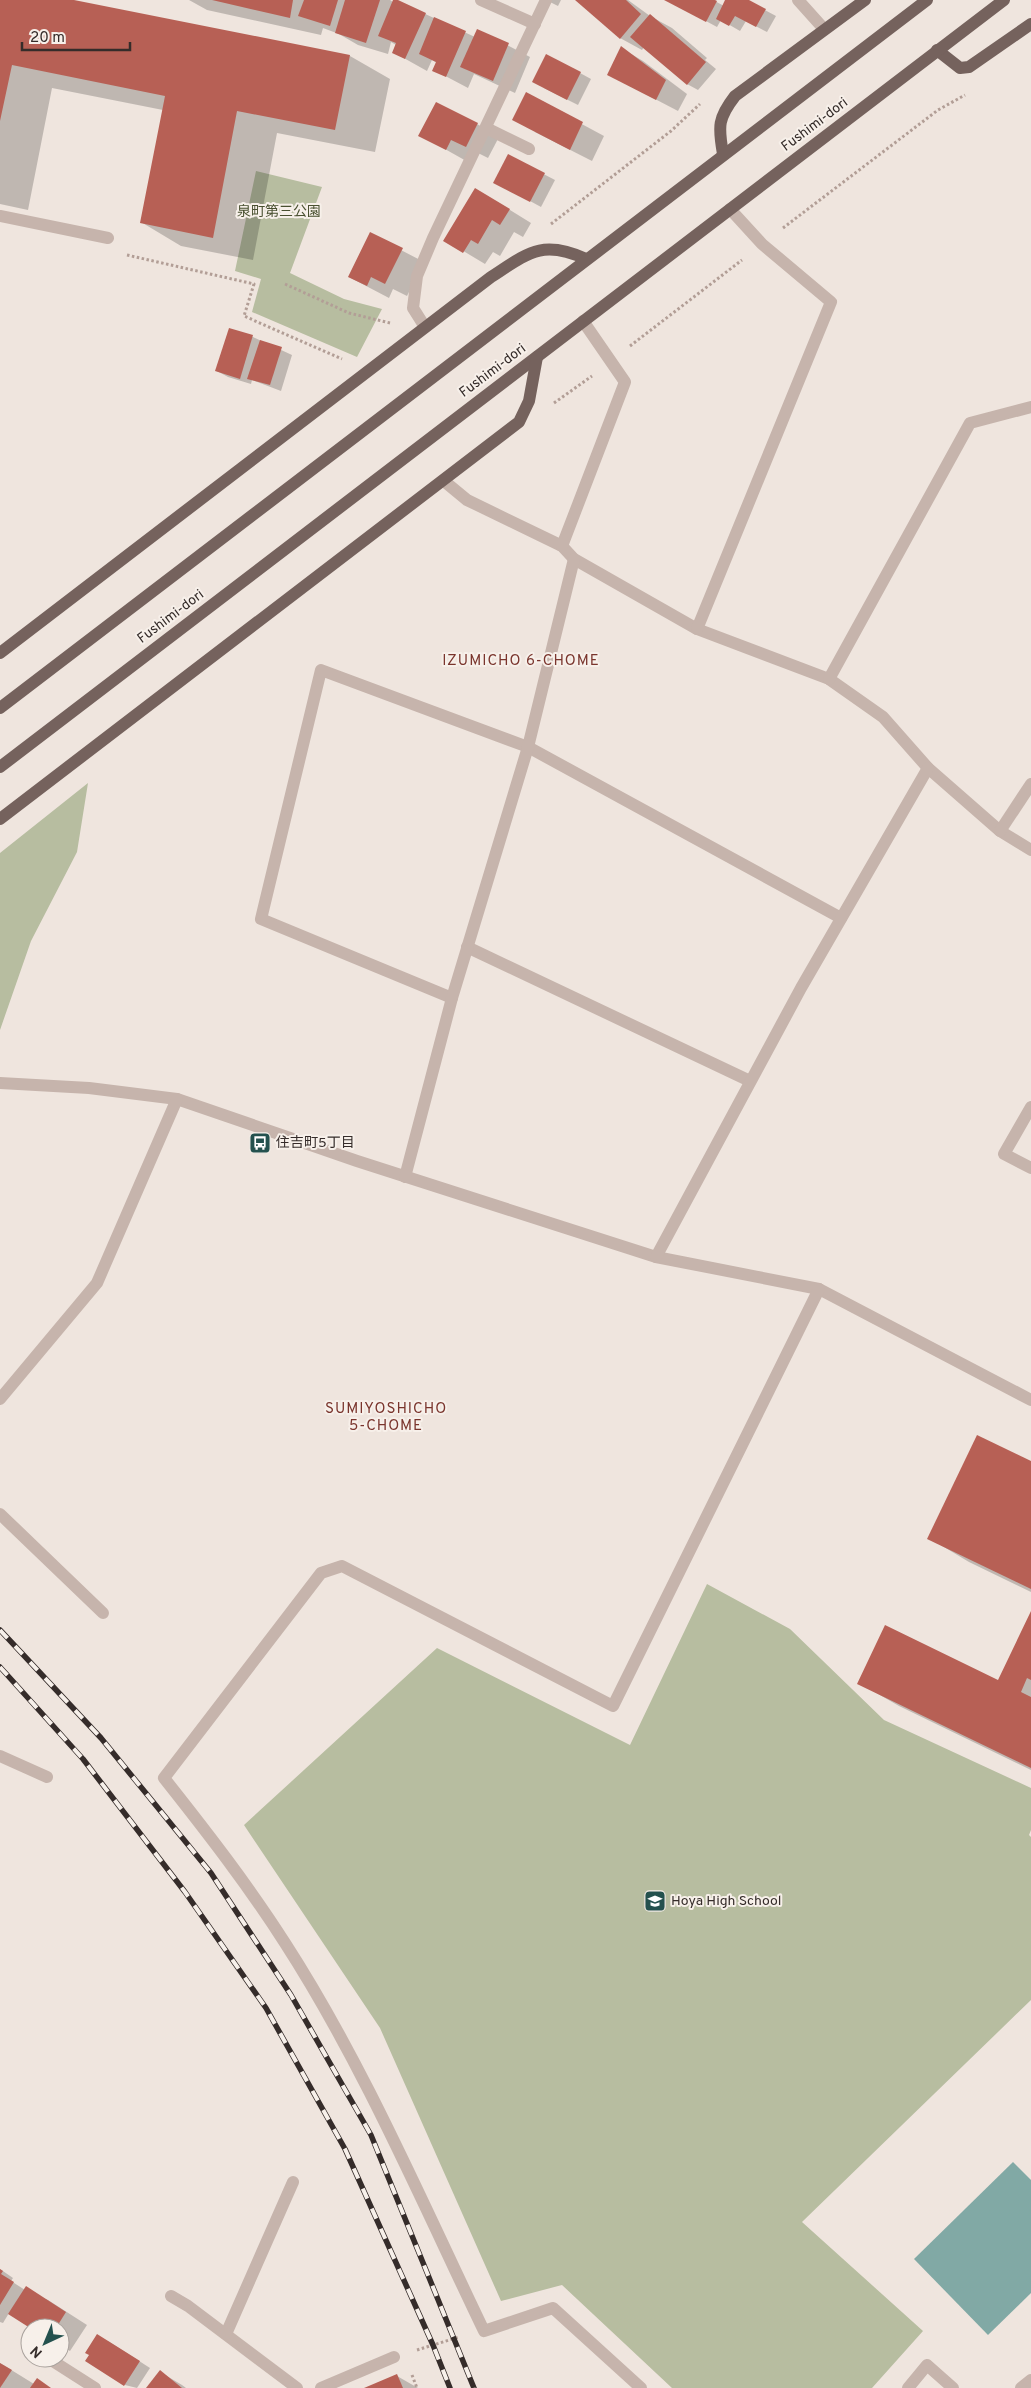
<svg xmlns="http://www.w3.org/2000/svg" width="1031" height="2388" font-family="Overpass,'Noto Sans JP',sans-serif">
<style>
.green{fill:#b7bda0}
.water{fill:#81a9a5}
.shadow{fill:#0003}
.building{fill:#b76055}
.lines{fill:none;stroke-linecap:round;stroke-linejoin:round}
.path{stroke:#b29e96;stroke-width:3;stroke-dasharray:2.5 2.5;stroke-linecap:butt}
.minor{stroke:#c6b4ac;stroke-width:12}
.major{stroke:#75625d;stroke-width:12}
.rail-casing{stroke:#352c2a;stroke-width:5.5}
.rail{stroke:#f7f0ea;stroke-width:4;stroke-dasharray:11;stroke-linecap:butt}
.labels{text-anchor:middle;dominant-baseline:central;stroke-width:4;stroke-linejoin:round;paint-order:stroke}
.street-label{font-size:14px;fill:#352c2a;stroke:#f7f0ea}
.park-label{font-size:14px;fill:#495030;stroke:#f7f0ea}
.poi-label{font-size:14px;fill:#352c2a;stroke:#f7f0ea;text-anchor:start}
.neighbourhood-label{font-size:15px;letter-spacing:1px;fill:#7a352d;stroke:#f7f0ea}
</style>
<rect width="100%" height="100%" fill="#efe5de"/>
<!-- green -->
<g class="green">
<polygon points="256,171 322,187 290,273 344,299 382,309 357,357 252,312 261,279 235,271"/>
<polygon points="88,783 77,852 31,941 0,1030 0,853"/>
<polygon points="707,1584 790,1629 884,1720 1031,1788 1031,1830 1029,1835 1031,1837 1031,2000 802,2222 923,2331 872,2388 672,2388 562,2285 501,2301 380,2028 244,1825 437,1648 630,1745"/>
</g>
<!-- water -->
<polygon class="water" points="1013,2162 1031,2180 1031,2293 988,2335 914,2259"/>
<!-- shadow -->
<g class="shadow">
<polygon points="0,0 68,0 350,56 390,79 375,152 277,133 253,260 181,246 141,222 163,110 52,88 28,210 0,204"/>
<polygon points="189,0 390,0 393,2 395,0 475,37 478,30 530,57 515,93 474,74 468,88 434,70 437,63 432,60 427,71 393,52 396,45 391,42 388,54 358,45 339,34 323,28 321,35 207,10"/>
<polygon points="546,0 561,0 558,6"/>
<polygon points="577,0 628,0 650,16 672,28 707,58 705,60 716,69 698,90 687,84 644,47 642,50 620,38"/>
<polygon points="667,0 713,0 724,6 727,0 746,0 776,16 767,32 746,21 740,31 721,20 717,27"/>
<polygon points="621,48 643,61 687,94 678,111 630,86"/>
<polygon points="580,73 591,79 578,105 544,88"/>
<polygon points="526,94 604,136 592,161 535,132"/>
<polygon points="477,124 499,137 488,158 474,151 468,162 420,135"/>
<polygon points="509,156 555,180 541,207 506,188"/>
<polygon points="497,202 531,223 523,237 514,232 500,256 493,252 485,264 445,240"/>
<polygon points="370,234 424,262 407,296 393,289 389,298 349,277"/>
<polygon points="230,329 253,337 292,355 281,391 252,380 251,384 228,377 217,371"/>
<polygon points="1031,1463 1031,1592 969,1562 929,1538"/>
<polygon points="1031,1614 1031,1770 899,1706 859,1683 999,1681"/>
<polygon points="0,2269 13,2278 11,2281 25,2290 48,2300 87,2325 70,2351 60,2345 60,2328 33,2328 9,2313 3,2323 0,2322"/>
<polygon points="108,2341 150,2368 137,2388 125,2385"/>
<polygon points="0,2363 34,2384 51,2388 0,2388"/>
<polygon points="160,2372 182,2385 186,2388 147,2388"/>
<polygon points="397,2376 418,2388 367,2388"/>
</g>
<!-- building -->
<g class="building">
<polygon points="0,0 74,0 350,55 335,130 237,111 213,238 140,223 165,96 12,65 0,121"/>
<polygon points="212,0 293,0 290,18"/>
<polygon points="304,0 338,0 330,26 298,16"/>
<polygon points="345,0 380,0 366,43 335,33"/>
<polygon points="393,0 398,0 426,13 405,59 392,53 396,43 378,36"/>
<polygon points="575,0 626,0 641,14 620,39"/>
<polygon points="664,0 715,0 717,1 706,22"/>
<polygon points="725,0 749,0 766,9 756,27 735,16 729,26 716,19"/>
<polygon points="650,14 706,62 687,85 630,37"/>
<polygon points="434,17 466,31 446,77 432,71 436,62 419,54"/>
<polygon points="477,29 509,43 493,81 460,67"/>
<polygon points="621,46 666,80 656,100 607,75"/>
<polygon points="546,54 581,72 567,100 532,82"/>
<polygon points="526,92 583,122 570,150 512,120"/>
<polygon points="436,102 478,123 466,147 451,140 446,150 418,136"/>
<polygon points="508,154 545,173 530,202 493,183"/>
<polygon points="475,188 510,209 500,225 492,220 478,244 471,240 463,253 443,241"/>
<polygon points="370,232 403,248 385,284 371,277 367,286 348,277"/>
<polygon points="229,328 253,335 240,379 215,371"/>
<polygon points="260,340 282,347 270,385 247,379"/>
<polygon points="977,1435 1031,1461 1031,1589 927,1539"/>
<polygon points="1031,1611 1031,1680 1027,1678 1021,1692 1031,1697 1031,1768 857,1684 885,1625 998,1680"/>
<polygon points="0,2269 3,2271 1,2274 14,2282 0,2305"/>
<polygon points="26,2286 66,2312 56,2328 30,2328 8,2314"/>
<polygon points="97,2334 140,2361 124,2386 85,2361 89,2355 85,2353"/>
<polygon points="0,2363 12,2370 0,2388"/>
<polygon points="160,2370 182,2388 146,2388"/>
<polygon points="397,2374 403,2388 364,2388"/>
<polygon points="37,2378 51,2388 30,2388"/>
</g>
<g class="lines">
<!-- path -->
<g class="path">
<polyline points="551,224 671,131 700,104"/>
<polyline points="783,228 938,110 965,95"/>
<polyline points="127,255 254,284 244,316 342,359"/>
<polyline points="285,284 349,313 390,323"/>
<polyline points="630,346 742,260"/>
<polyline points="554,403 592,376"/>
<polyline points="417,2350 459,2337"/>
<polyline points="412,2375 417,2388"/>
</g>
<!-- minor -->
<g class="minor">
<polyline points="481,0 535,24"/>
<polyline points="798,0 824,29"/>
<polyline points="486,128 529,149"/>
<polyline points="0,216 108,238"/>
<polyline points="425,327 413,308 417,276 433,238 546,0"/>
<polyline points="444,481 467,500 562,546 574,559 697,629 829,679 883,717 928,768 1000,831 1031,850"/>
<polyline points="562,546 625,382 583,321"/>
<polyline points="697,629 831,302 762,244 730,209"/>
<polyline points="829,679 970,423 1031,407"/>
<polyline points="1000,831 1031,784"/>
<polyline points="467,947 750,1081"/>
<polyline points="452,998 261,919 321,670 528,747 841,918"/>
<polyline points="0,1083 89,1088 177,1099 357,1161 656,1257 819,1289 1031,1400"/>
<polyline points="1031,1107 1004,1154 1031,1168"/>
<polyline points="405,1177 452,998 528,747 574,559"/>
<polyline points="656,1257 801,988 928,768"/>
<polyline points="0,1399 97,1283 177,1099"/>
<polyline points="0,1514 103,1613"/>
<polyline points="0,1756 47,1777"/>
<polyline points="171,2296 188,2306 297,2388"/>
<polyline points="226,2334 293,2182"/>
<polyline points="48,2358 95,2388"/>
<polyline points="321,2388 394,2357"/>
<path d="M641,2388L553,2308L484,2331C422,2202 362,2062 285,1943C248,1885 206,1831 164,1778L321,1573L342,1566L613,1706L819,1289"/>
<polyline points="908,2388 927,2365 953,2388"/>
<polyline points="1021,2388 1031,2380"/>
</g>
<!-- major -->
<g class="major">
<polyline points="937,50 960,68 969,67 1031,24"/>
<path d="M723,154C718,126 718,118 735,96L865,0"/>
<path d="M0,653L491,277C528,253 542,239 586,259"/>
<polyline points="0,708 927,0"/>
<polyline points="0,767 1004,0"/>
<polyline points="0,819 519,422 529,401 537,357"/>
</g>
<!-- rail casing -->
<g class="rail-casing">
<g id="rail">
<polyline points="0,1630 101,1738 211,1873 291,1995 371,2135 474,2388"/>
<polyline points="0,1667 83,1759 185,1892 266,2008 345,2149 433,2345 450,2388"/>
</g>
</g>
<!-- rail -->
<use href="#rail" class="rail"/>
</g>
<!-- icons -->
<defs>
<g id="bus-square" transform="scale(1.125)"><rect x="-9" y="-9" width="18" height="18" rx="4" fill="#24514e" stroke="#f7f0ea"/><path d="M-5-6H5V4H4V6H2V4H-2V6H-4V4H-5ZM-3.5-4V0h7V-4ZM-3.5 1.2v1.5H-2V1.2ZM2 1.2v1.5H3.5V1.2Z" fill="#fff"/></g>
<g id="school-square" transform="scale(1.125)"><rect x="-9" y="-9" width="18" height="18" rx="4" fill="#24514e" stroke="#f7f0ea"/><path d="M0-5L7-2L0 1L-7-2ZM-4 1L0 2.5L4 1V4Q0 6-4 4Z" fill="#fff"/></g>
</defs>
<g fill-rule="evenodd">
<use href="#bus-square" x="260" y="1143"/>
<use href="#school-square" x="655" y="1901"/>
</g>
<g class="labels">
<!-- street labels -->
<g class="street-label">
<text transform="translate(815 125) rotate(-37)">Fushimi-dori</text>
<text transform="translate(493 371) rotate(-37)">Fushimi-dori</text>
<text transform="translate(171 617) rotate(-37)">Fushimi-dori</text>
</g>
<!-- park labels -->
<g class="park-label">
<text x="279" y="212">泉町第三公園</text>
</g>
<!-- poi labels -->
<g class="poi-label">
<text x="276" y="1143">住吉町5丁目</text>
<text x="671" y="1901">Hoya High School</text>
</g>
<!-- neighbourhood labels -->
<g class="neighbourhood-label">
<text x="521" y="661">IZUMICHO 6-CHOME</text>
<text x="386" y="1409">SUMIYOSHICHO<tspan x="386" dy="17">5-CHOME</tspan></text>
</g>
</g>
<!-- north arrow -->
<g transform="translate(45 2343) rotate(224)"><circle r="24" fill="#f7f0ea" stroke="#a9a29d"/>
<path d="M0-4L9 19L0 12L-9 19Z" fill="#24514e"/>
<text y="-8" font-size="14" font-weight="bold" text-anchor="middle" fill="#352c2a">N</text>
</g>
<!-- scale -->
<path d="M22 42v8h108v-8" fill="none" stroke="#352c2a" stroke-width="2.5"/>
<text x="30" y="42" font-size="15" fill="#352c2a" stroke="#f7f0ea" stroke-width="4" paint-order="stroke">20 m</text>
</svg>
